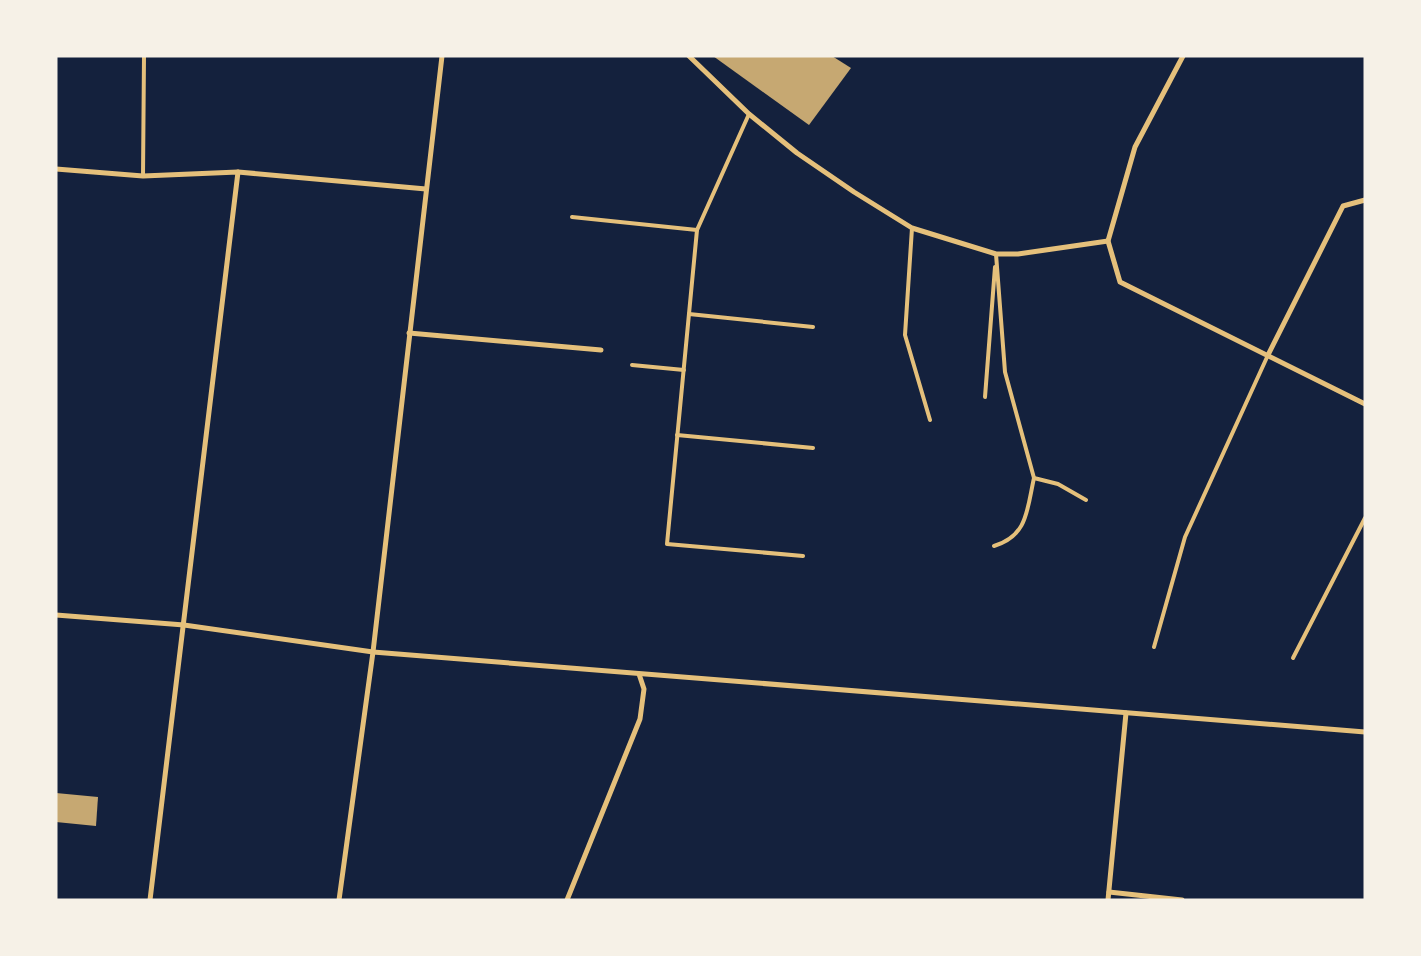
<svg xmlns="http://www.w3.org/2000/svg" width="1421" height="956" font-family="'Source Sans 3',sans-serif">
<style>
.building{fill:#c6a872}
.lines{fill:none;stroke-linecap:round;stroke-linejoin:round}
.service{stroke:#e5c07b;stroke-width:4}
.minor{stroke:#e5c07b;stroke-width:5}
</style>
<rect width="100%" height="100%" fill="#14213d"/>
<!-- building -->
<g class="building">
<polygon points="713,56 832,56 851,68 809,125"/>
<polygon points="56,793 98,797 96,826 56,822"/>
</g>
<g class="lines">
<!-- service -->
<g class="service">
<polyline points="749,114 697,230 667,544 803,556"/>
<polyline points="143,176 144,56"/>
<polyline points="572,217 697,230"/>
<polyline points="912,228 905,335 930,420"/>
<polyline points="996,254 1005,372 1034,478 1058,484 1086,500"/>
<polyline points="689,314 813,327"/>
<polyline points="632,365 684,370"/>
<polyline points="985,397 995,267"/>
<polyline points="677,435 813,448"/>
<path d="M994,546C1028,536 1027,509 1034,478"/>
<polyline points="1154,647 1185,537 1268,355"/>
<polyline points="1293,658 1365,518"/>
</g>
<!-- minor -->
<g class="minor">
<polyline points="689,56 749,114 797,153 854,192 912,228 996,254 1018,254 1108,241"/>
<polyline points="1183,56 1135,147 1108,241 1120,282 1365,404"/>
<polyline points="56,169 143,176 238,172 426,189"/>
<polyline points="409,333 601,350"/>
<polyline points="1268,355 1343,206 1365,200"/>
<polyline points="56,615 184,625 373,652 1365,732"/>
<polyline points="1109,892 1182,900"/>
<polyline points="150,900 238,172"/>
<polyline points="339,900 373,652 442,56"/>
<polyline points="567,900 640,719 644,689 639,674"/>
<polyline points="1108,900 1126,713"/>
</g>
</g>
<!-- border -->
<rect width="1421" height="956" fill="none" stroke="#f6f1e7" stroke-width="115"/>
</svg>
